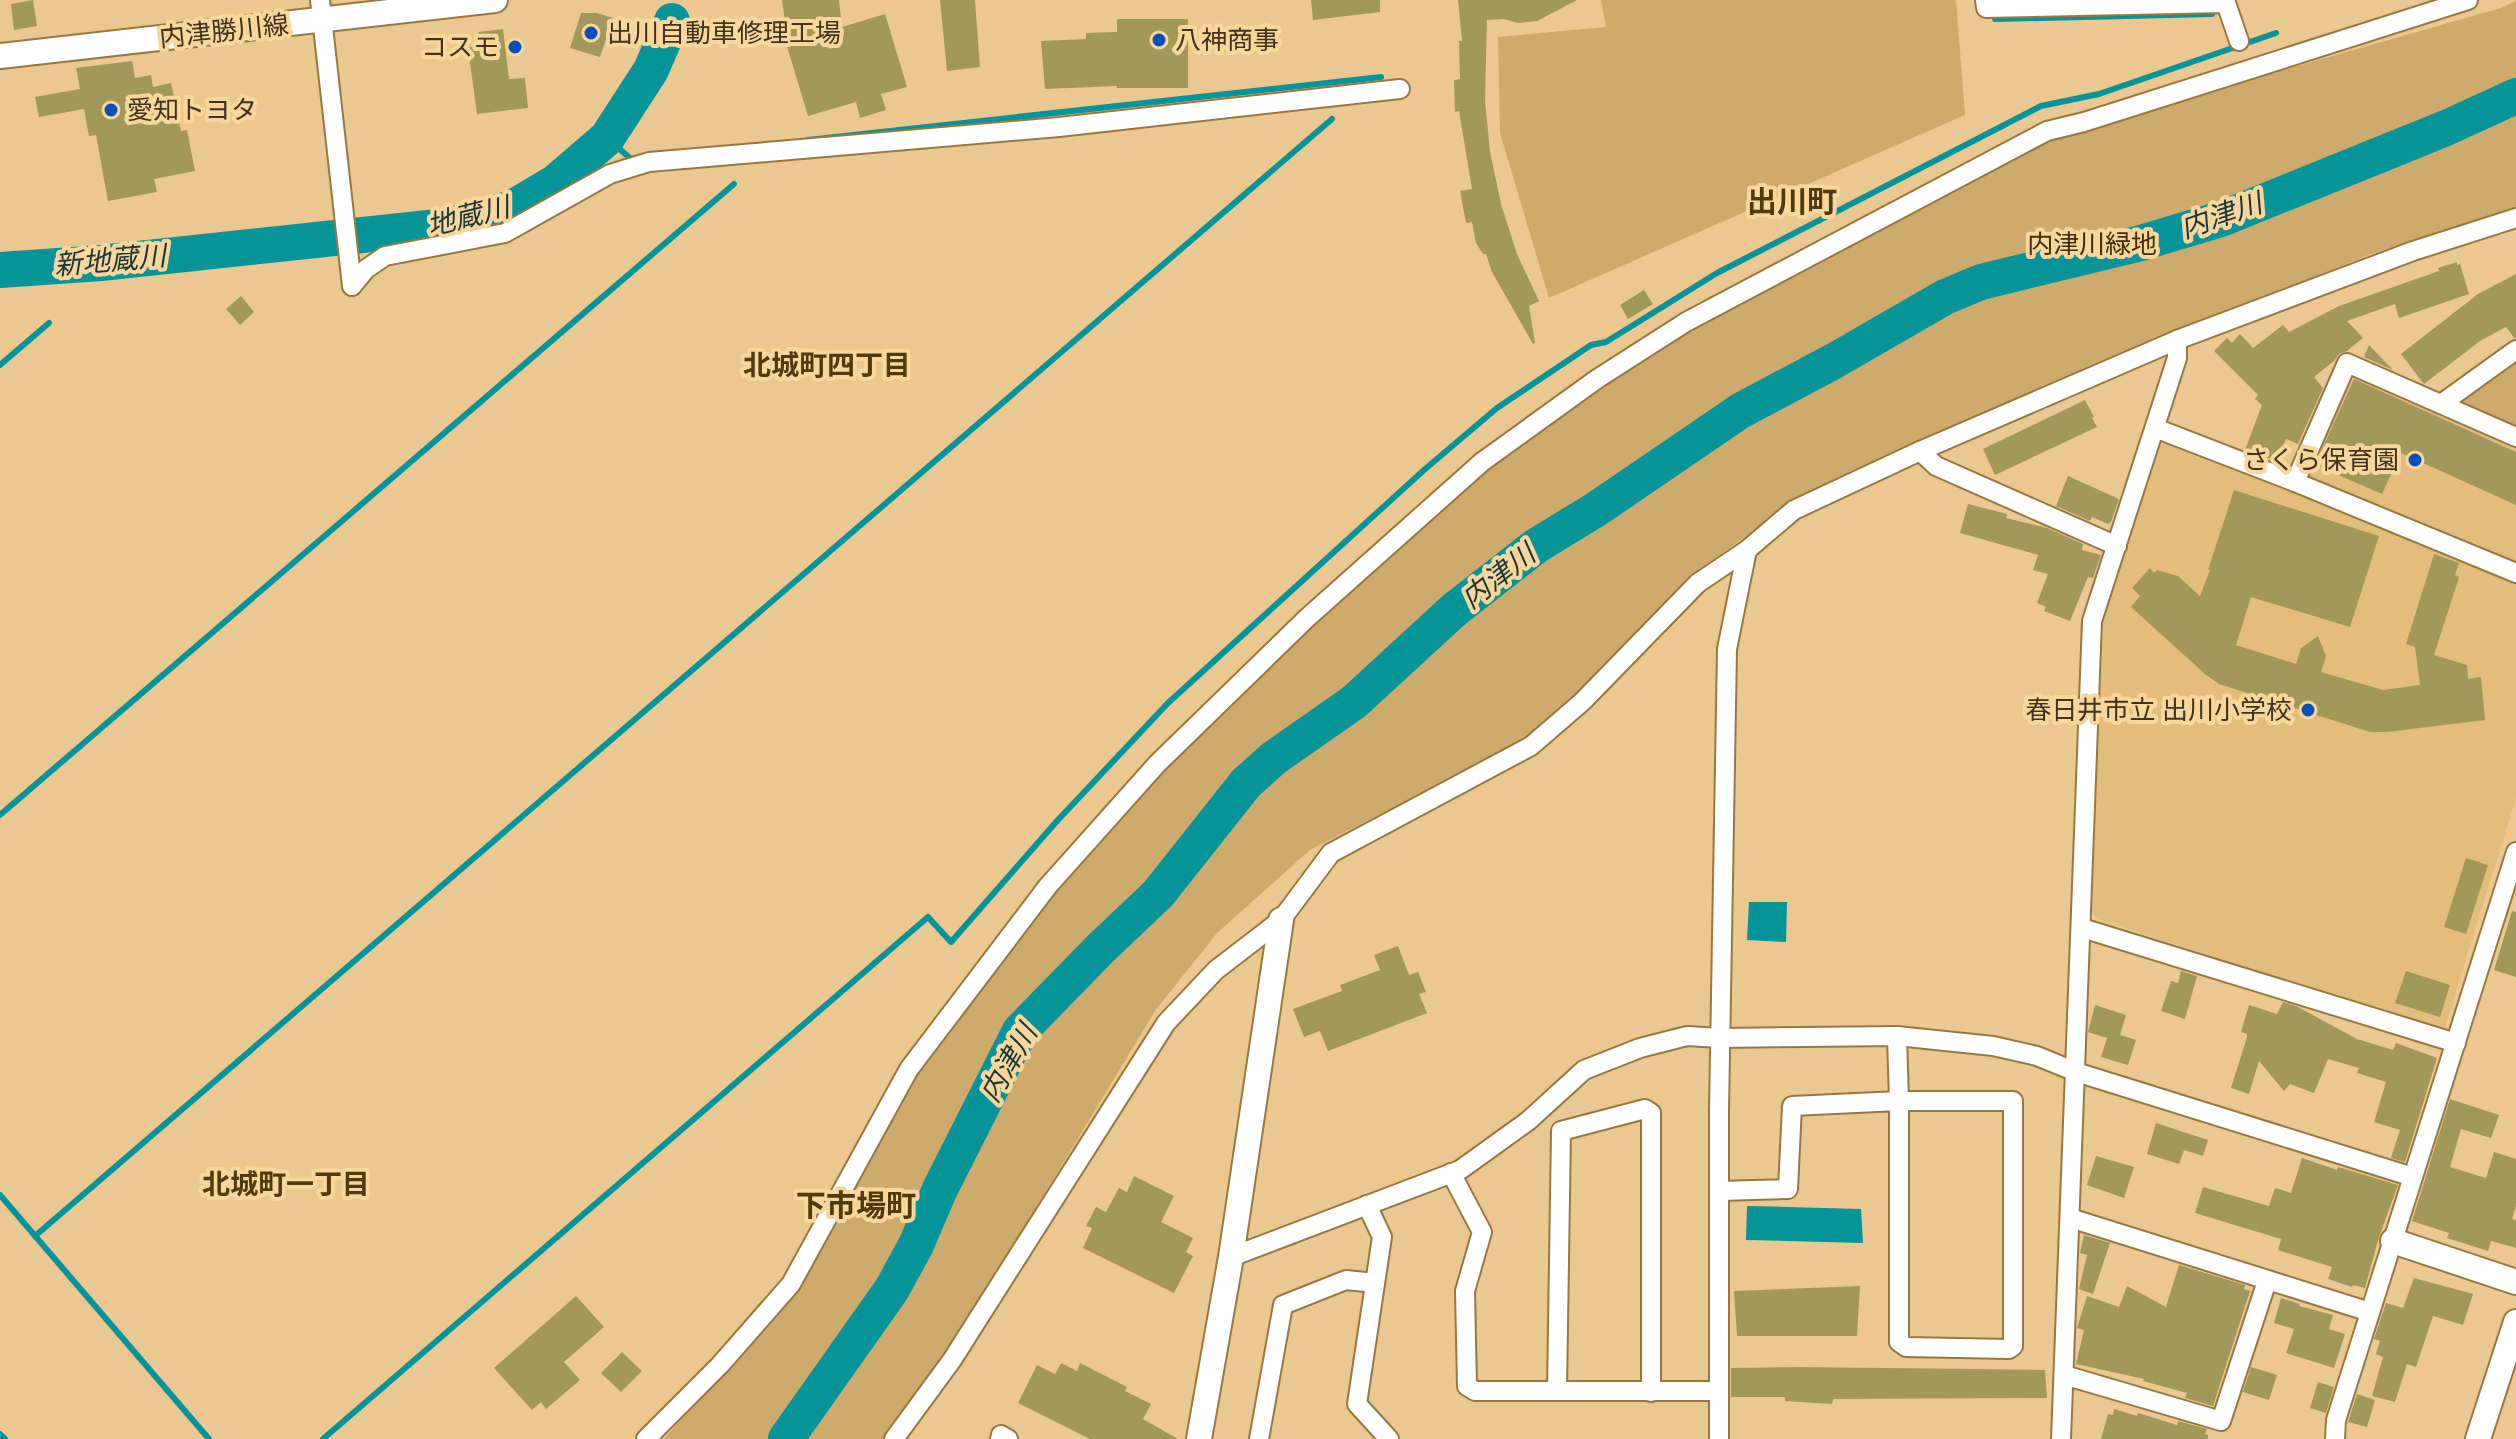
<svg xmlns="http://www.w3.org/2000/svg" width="2516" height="1439" font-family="Montserrat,'Noto Sans JP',sans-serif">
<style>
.built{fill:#e3bd7c}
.green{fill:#ceaa6c}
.water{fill:#06949b}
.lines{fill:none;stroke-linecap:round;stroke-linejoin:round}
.stream{stroke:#06949b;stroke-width:6}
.river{stroke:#06949b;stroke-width:36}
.building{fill:#a2985a}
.street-casing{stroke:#987841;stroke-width:22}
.secondary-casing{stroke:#987841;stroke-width:28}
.street{stroke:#fff;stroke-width:18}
.secondary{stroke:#fff;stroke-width:24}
.poi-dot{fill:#084fb9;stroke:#f8d69c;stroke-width:3}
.labels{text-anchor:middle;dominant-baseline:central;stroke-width:8;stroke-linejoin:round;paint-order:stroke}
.street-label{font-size:26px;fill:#41331c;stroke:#f8d69c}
.poi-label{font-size:26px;fill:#41331c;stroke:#f8d69c;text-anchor:start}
.park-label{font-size:26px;fill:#432e03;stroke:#f8d69c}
.water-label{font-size:28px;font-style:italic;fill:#1c3537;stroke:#f8d69c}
.neighbourhood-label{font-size:28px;font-weight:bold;fill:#513a0d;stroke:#f8d69c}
.quarter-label{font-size:30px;font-weight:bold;fill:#513a0d;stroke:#f8d69c}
</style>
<rect width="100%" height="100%" fill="#ebc88f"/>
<!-- built -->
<g class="built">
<polygon points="2358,377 2516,448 2516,562 2312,479 2308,472 2350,380"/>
<polygon points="2167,441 2516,583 2516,798 2444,1030 2097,919 2091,912 2103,621 2158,447"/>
</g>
<!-- green -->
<g class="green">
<polygon points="1601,0 1956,0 1965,115 1549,298 1500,133 1498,37 1606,27"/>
<polygon points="2516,1 2516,207 2371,254 2037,390 1851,471 1786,506 1692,576 1573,697 1524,740 1310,850 1217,933 1157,1008 946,1356 883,1439 664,1439 798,1285 923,1058 1041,905 1125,810 1257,675 1486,468 1598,383 1752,292 2048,137 2501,8"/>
<polygon points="2516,357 2516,427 2463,403 2462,394"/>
</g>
<!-- water -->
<g class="water">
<polygon points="1749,902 1787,902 1786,942 1747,940"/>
<polygon points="1747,1206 1861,1209 1863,1243 1746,1240"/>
</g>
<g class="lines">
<!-- stream -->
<g class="stream">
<polyline points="1995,19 2212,14"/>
<polyline points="607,138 631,159 638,158"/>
<polyline points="808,140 1381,77"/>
<polyline points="0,365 49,323"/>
<polyline points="0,815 734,184"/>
<polyline points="0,1195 209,1439"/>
<polyline points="35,1236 1332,119"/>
<polyline points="0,1434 5,1439"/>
<polyline points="323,1439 928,917 951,942 1057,821 1168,703 1424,470 1497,408 1591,345 1606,342 1717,273 2041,106 2099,94 2276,33"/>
</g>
<!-- river -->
<g class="river">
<polyline points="0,270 101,263 447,226 512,208 556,182 607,138 651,70 672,21"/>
<polyline points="786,1439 892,1289 916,1245 940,1189 1020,1031 1101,948 1158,894 1246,783 1274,758 1354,702 1454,610 1536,546 1595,510 1740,411 1834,361 1945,297 1981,282 2141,243 2221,219 2446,128 2516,96"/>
</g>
</g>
<!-- building -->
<g class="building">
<polygon points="33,0 37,26 14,30 11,4"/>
<polygon points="782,0 839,0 842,27 885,14 907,87 881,94 886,110 860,118 856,102 808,116 786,43 788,43"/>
<polygon points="940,0 975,0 980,67 947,71"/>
<polygon points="1311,0 1380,0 1380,12 1313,20"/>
<polygon points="1458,0 1577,0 1537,21 1518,23 1504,19 1487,20 1485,100 1490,152 1501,204 1517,254 1539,301 1529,306 1535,343 1533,344 1492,272 1486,254 1483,254 1476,243 1472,222 1466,223 1460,191 1472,189 1459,111 1455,112 1454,80 1460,79 1459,41 1462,41"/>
<polygon points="581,13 597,13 613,18 600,57 570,48"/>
<polygon points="1117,19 1188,19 1188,88 1117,88 1117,86 1045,89 1041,41 1086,39 1086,33 1117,32"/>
<polygon points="503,29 509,79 525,78 528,108 477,114 468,48 480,44 478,32"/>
<polygon points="132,61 135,78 151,75 153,87 171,83 181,131 187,130 195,171 154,179 157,192 108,201 96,135 89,136 84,109 39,117 35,97 80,89 76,68"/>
<polygon points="2457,262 2457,265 2460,264 2469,294 2399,318 2395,304 2347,321 2363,338 2347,351 2339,354 2335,360 2314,377 2323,388 2298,444 2286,439 2277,461 2245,450 2262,405 2255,399 2258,395 2214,351 2227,338 2232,343 2240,334 2253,348 2283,325 2289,332 2339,306 2439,271 2438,268"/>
<polygon points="2516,274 2516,338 2514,338 2506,327 2480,341 2424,384 2401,354 2478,294"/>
<polygon points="1644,290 1653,304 1628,319 1620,305"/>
<polygon points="241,296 254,312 240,325 226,309"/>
<polygon points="2369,345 2393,370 2364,357"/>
<polygon points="2354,379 2516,452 2516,505 2401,453 2382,494 2315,465"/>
<polygon points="2085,400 2094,417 2092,418 2097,427 1995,475 1983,449"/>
<polygon points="2068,476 2119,499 2111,522 2108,524 2092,517 2090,521 2056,506"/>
<polygon points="2234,490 2379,536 2350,627 2251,597 2236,645 2296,664 2301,648 2318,636 2326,656 2321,672 2383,690 2420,685 2415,647 2406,644 2434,554 2459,563 2455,575 2459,577 2434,655 2467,665 2468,679 2481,677 2485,720 2387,732 2370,732 2219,684 2205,674 2131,607 2140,596 2132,588 2150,568 2154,573 2157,570 2178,576 2200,596 2210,570 2208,570"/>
<polygon points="1968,504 2007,514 2006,518 2047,528 2083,544 2082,550 2101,555 2093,578 2088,577 2070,621 2044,611 2046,607 2037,603 2048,574 2033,570 2038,555 1960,533"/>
<polygon points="2466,858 2488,865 2466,934 2444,927"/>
<polygon points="2512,911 2516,912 2516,977 2494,970"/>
<polygon points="1398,946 1409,975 1418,972 1426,992 1419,994 1427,1013 1328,1051 1320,1031 1304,1037 1293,1009 1342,991 1340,985 1380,970 1374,955"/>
<polygon points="2181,971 2197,976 2185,1019 2161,1011 2171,981 2178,983"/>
<polygon points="2406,971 2450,985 2440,1017 2395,1003"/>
<polygon points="2283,1002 2296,1006 2357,1039 2393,1050 2396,1043 2437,1058 2405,1162 2391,1158 2400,1130 2374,1122 2386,1082 2357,1073 2359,1068 2328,1059 2314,1093 2290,1084 2284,1091 2259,1061 2249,1094 2231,1088 2247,1037 2247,1034 2241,1032 2249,1005 2277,1014"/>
<polygon points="2095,1005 2126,1015 2120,1035 2136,1040 2128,1065 2101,1057 2107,1038 2088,1032"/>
<polygon points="2450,1099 2499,1115 2491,1138 2461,1129 2450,1167 2486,1178 2494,1152 2516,1159 2516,1206 2512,1219 2516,1220 2516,1248 2491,1241 2488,1251 2447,1238 2449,1233 2412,1221"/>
<polygon points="2156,1123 2208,1140 2203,1156 2184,1150 2179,1164 2147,1154"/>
<polygon points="2096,1156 2134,1167 2124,1198 2087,1185"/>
<polygon points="2302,1158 2337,1170 2338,1167 2398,1185 2379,1237 2365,1288 2353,1285 2352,1287 2328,1279 2332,1267 2278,1250 2281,1239 2195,1213 2203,1187 2269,1206 2275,1188 2291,1193"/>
<polygon points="1134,1176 1174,1196 1161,1222 1193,1238 1186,1252 1193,1256 1174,1293 1083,1248 1092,1228 1086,1226 1096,1207 1106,1212 1119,1188 1127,1192"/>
<polygon points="2084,1235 2110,1243 2093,1294 2079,1289 2087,1255 2080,1253"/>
<polygon points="2179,1265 2245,1285 2244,1289 2250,1291 2213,1406 2185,1398 2187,1393 2143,1381 2144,1379 2076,1364 2084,1330 2077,1328 2087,1296 2119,1307 2127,1286 2166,1307"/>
<polygon points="2414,1278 2473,1294 2463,1325 2433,1316 2416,1367 2407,1364 2395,1402 2372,1396 2383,1357 2376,1354 2380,1341 2374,1339 2386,1303 2403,1308"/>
<polygon points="1860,1286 1857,1336 1737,1336 1734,1291"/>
<polygon points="576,1296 604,1327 564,1362 580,1380 546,1409 541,1402 532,1410 494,1368"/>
<polygon points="2281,1298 2300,1304 2299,1306 2333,1315 2329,1329 2345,1334 2334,1368 2286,1353 2294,1329 2274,1323"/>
<polygon points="622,1352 642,1371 621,1392 601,1373"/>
<polygon points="1061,1363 1077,1371 1080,1363 1127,1387 1125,1391 1151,1404 1143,1419 1178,1439 1090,1439 1018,1403 1037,1365 1055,1374"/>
<polygon points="1799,1367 2045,1370 2047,1398 1833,1399 1832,1404 1785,1401 1785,1397 1731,1397 1731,1368"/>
<polygon points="2251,1367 2277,1375 2269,1400 2243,1392"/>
<polygon points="2318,1382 2334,1387 2326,1413 2310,1408"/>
<polygon points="2357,1394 2375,1400 2367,1427 2348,1422"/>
<polygon points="2114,1409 2137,1416 2138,1413 2177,1425 2178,1421 2207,1429 2205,1434 2208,1435 2208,1439 2101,1439 2108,1414 2113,1415"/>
</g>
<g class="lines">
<!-- street casing -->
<g class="street-casing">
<g id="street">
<polyline points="320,0 352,286"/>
<polyline points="1985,0 1986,8 2226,3 2239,41"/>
<polyline points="352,286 366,269 385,256 505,233 610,174 649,162 1059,127 1400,89"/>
<polyline points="2441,404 2516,350"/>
<polyline points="2155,428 2295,482 2516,573"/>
<polyline points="1920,451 1936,466 2117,546"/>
<polyline points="2295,482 2347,363 2516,437"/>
<polyline points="2082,928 2456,1043"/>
<polyline points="1451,1173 1482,1232 1465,1291 1467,1386 1475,1391 1719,1391"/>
<polyline points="1719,1191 1788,1189 1792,1106 1899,1101 1899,1342 1906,1347 2009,1349 2013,1346 2013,1101 1899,1101 1897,1036"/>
<polyline points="1367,1205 1382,1237 1357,1404 1389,1439"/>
<polyline points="2070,1218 2370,1312"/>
<polyline points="1231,1257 1460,1170 1528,1121 1584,1070 1640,1048 1687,1036 1720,1038 1897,1036 1993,1046 2037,1056 2076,1072 2413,1177"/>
<polyline points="2064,1375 2221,1421 2267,1281"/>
<polyline points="1557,1391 1561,1131 1645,1109 1651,1113 1651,1392"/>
<polyline points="646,1439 720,1365 791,1284 909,1069 1048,886 1157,764 1307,618 1482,462 1597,379 1686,322 2047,131 2084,122 2468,0"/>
<polyline points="894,1439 952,1360 1166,1023 1216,970 1281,920 1331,853 1531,746 1582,702 1698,583 1747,550 1794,510 1920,451 2177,340 2413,251 2516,218"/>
<polyline points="1000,1439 1001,1435 1008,1439"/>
<polyline points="1259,1439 1283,1305 1346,1280 1375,1283"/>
<polyline points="1719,1439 1719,1111 1727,649 1747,550"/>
<polyline points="2061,1439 2092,621 2177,358 2177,340"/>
<polyline points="2335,1439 2336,1420 2516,852"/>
</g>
</g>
<!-- secondary casing -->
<g class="secondary-casing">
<g id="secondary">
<polyline points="0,56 495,0"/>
<polyline points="2393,1241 2516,1282"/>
<polyline points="1199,1439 1231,1257 1281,920"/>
<polyline points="2478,1439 2516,1322"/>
</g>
</g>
<!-- street -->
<use href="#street" class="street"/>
<!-- secondary -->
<use href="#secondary" class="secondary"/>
</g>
<!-- markers -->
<g class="poi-dot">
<circle cx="591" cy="33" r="8"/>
<circle cx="1159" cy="40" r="8"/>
<circle cx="515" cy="47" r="8"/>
<circle cx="111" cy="110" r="8"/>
<circle cx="2415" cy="460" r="8"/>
<circle cx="2308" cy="710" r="8"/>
</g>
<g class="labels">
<!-- street labels -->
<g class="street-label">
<text transform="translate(224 31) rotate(-6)">内津勝川線</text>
</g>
<!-- poi labels -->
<g class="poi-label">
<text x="607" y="33">出川自動車修理工場</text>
<text x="1175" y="40">八神商事</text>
<text x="499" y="47" text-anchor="end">コスモ</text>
<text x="127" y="110">愛知トヨタ</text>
<text x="2399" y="460" text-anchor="end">さくら保育園</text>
<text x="2292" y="710" text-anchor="end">春日井市立 出川小学校</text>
</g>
<!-- park labels -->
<g class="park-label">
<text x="2092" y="244">内津川緑地</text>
</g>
<!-- water labels -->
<g class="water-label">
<text transform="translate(2221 215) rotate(-19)">内津川</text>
<text transform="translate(468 216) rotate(-14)">地蔵川</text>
<text transform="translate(110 260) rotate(-5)">新地蔵川</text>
<text transform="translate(1498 576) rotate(-38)">内津川</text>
<text transform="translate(1008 1063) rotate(-60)">内津川</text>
</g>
<!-- neighbourhood labels -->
<g class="neighbourhood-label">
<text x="827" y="365">北城町四丁目</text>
<text x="286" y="1184">北城町一丁目</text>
</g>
<!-- quarter labels -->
<g class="quarter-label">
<text x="1792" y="201">出川町</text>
<text x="856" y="1205">下市場町</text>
</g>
</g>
</svg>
